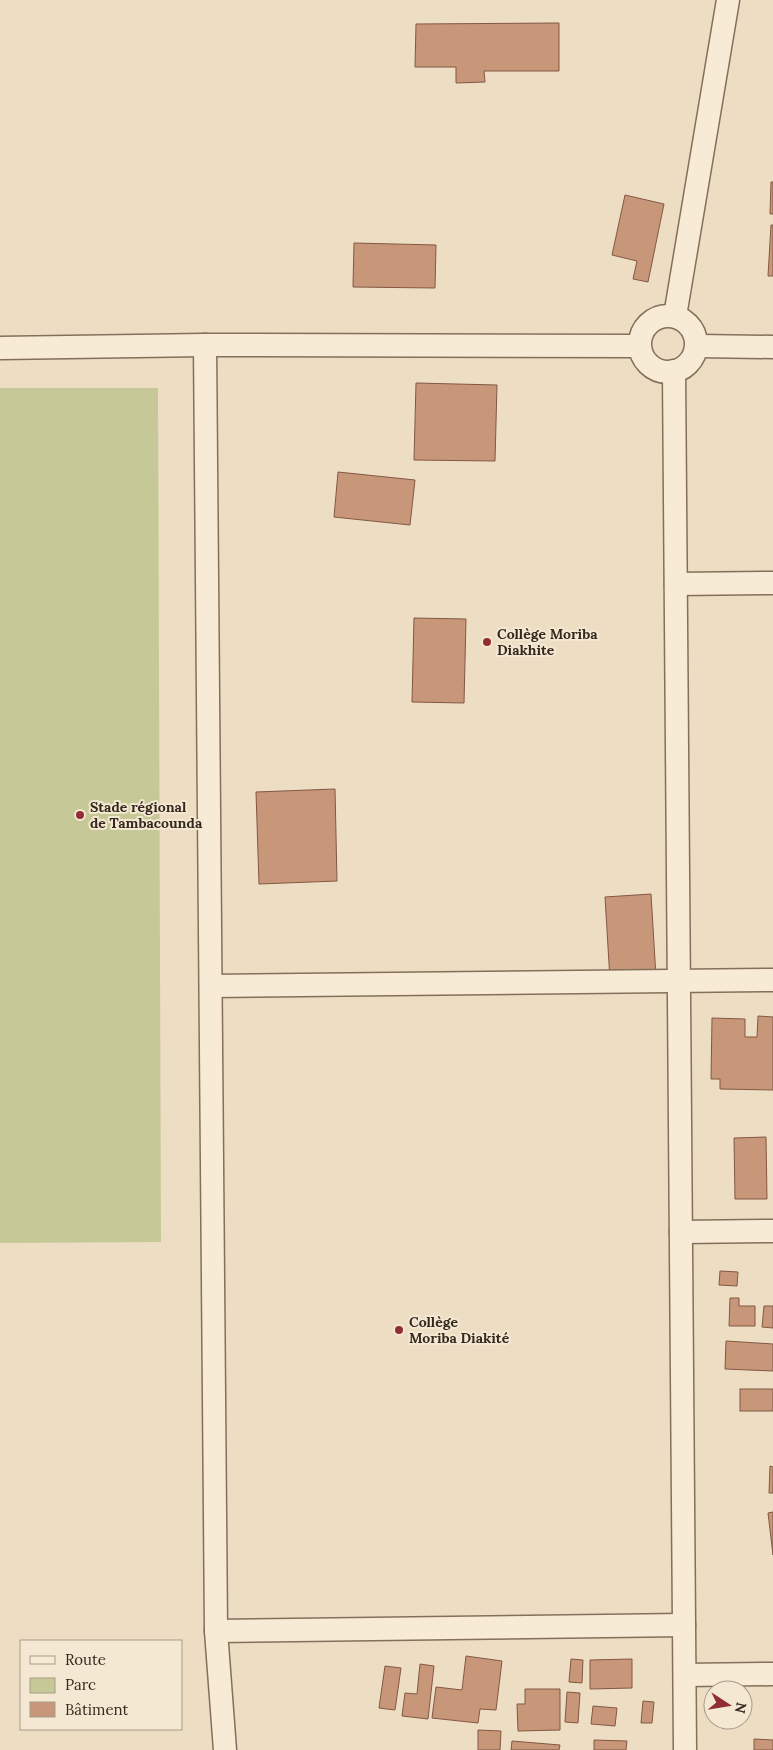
<svg xmlns="http://www.w3.org/2000/svg" width="773" height="1750" font-family="Lora,serif">
<style>
.green{fill:#c6c997}
.building{fill:#c8977a;stroke:#835842}
.lines{fill:none;stroke-linecap:round;stroke-linejoin:round}
.minor-casing{stroke:#856f5b;stroke-width:25}
.minor{stroke:#f7ebd6;stroke-width:22}
.poi-dot{fill:#912e33;stroke:#f4e8d2;stroke-width:2}
.labels{text-anchor:middle;dominant-baseline:central;stroke-width:4;stroke-linejoin:round;paint-order:stroke}
.poi-label{font-size:14px;font-weight:bold;fill:#35281e;stroke:#f4e8d2;text-anchor:start}
</style>
<rect width="100%" height="100%" fill="#ecddc3"/>
<!-- green -->
<polygon class="green" points="0,388 158,388 161,1242 0,1243"/>
<!-- building -->
<g class="building">
<polygon points="559,23 559,71 484,71 485,82 456,83 456,67 415,67 416,24"/>
<polygon points="771,182 773,182 773,214 770,214"/>
<polygon points="625,195 664,204 648,282 633,279 637,261 612,255"/>
<polygon points="771,225 773,225 773,276 768,276"/>
<polygon points="354,243 436,245 435,288 353,287"/>
<polygon points="416,383 497,385 495,461 414,460"/>
<polygon points="338,472 415,480 410,525 334,517"/>
<polygon points="414,618 466,619 464,703 412,702"/>
<polygon points="335,789 337,881 259,884 256,792"/>
<polygon points="651,894 656,977 610,980 605,897"/>
<polygon points="758,1016 773,1017 773,1090 720,1089 720,1079 711,1079 712,1018 745,1019 745,1037 757,1037"/>
<polygon points="766,1137 767,1199 735,1199 734,1138"/>
<polygon points="720,1271 738,1272 737,1286 719,1285"/>
<polygon points="730,1298 739,1298 739,1306 755,1306 755,1326 729,1326"/>
<polygon points="764,1306 773,1306 773,1328 762,1327"/>
<polygon points="726,1341 773,1344 773,1371 725,1369"/>
<rect x="740" y="1389" width="33" height="22"/>
<polygon points="770,1466 773,1467 773,1493 769,1493"/>
<polygon points="773,1512 773,1555 768,1513"/>
<polygon points="466,1656 502,1661 496,1710 480,1709 478,1723 432,1718 436,1687 462,1690"/>
<polygon points="571,1659 583,1660 582,1683 569,1682"/>
<polygon points="632,1659 632,1688 590,1689 590,1660"/>
<polygon points="420,1664 434,1666 428,1719 402,1716 405,1693 417,1694"/>
<polygon points="385,1666 401,1668 395,1710 379,1708"/>
<polygon points="525,1689 560,1689 560,1730 518,1731 517,1704 525,1704"/>
<polygon points="567,1692 580,1693 578,1723 565,1722"/>
<polygon points="643,1701 654,1702 652,1723 641,1723"/>
<polygon points="593,1706 617,1708 615,1726 591,1724"/>
<polygon points="478,1730 501,1731 500,1750 478,1750"/>
<polygon points="754,1739 773,1740 773,1750 754,1750"/>
<polygon points="594,1740 627,1741 626,1750 594,1750"/>
<polygon points="512,1741 560,1745 559,1750 511,1750"/>
</g>
<g class="lines">
<!-- minor casing -->
<g class="minor-casing">
<g id="minor">
<circle cx="668" cy="344" r="28"/>
<polyline points="675,316 728,0"/>
<polyline points="205,345 216,1631 225,1750"/>
<polyline points="697,346 773,347"/>
<polyline points="0,348 205,345 639,346"/>
<polyline points="674,371 685,1750"/>
<polyline points="676,584 773,583"/>
<polyline points="211,986 773,980"/>
<polyline points="681,1232 773,1231"/>
<polyline points="216,1631 684,1625"/>
<polyline points="685,1675 773,1674"/>
</g>
</g>
<!-- minor -->
<use href="#minor" class="minor"/>
</g>
<!-- markers -->
<g class="poi-dot">
<circle cx="487" cy="642" r="5"/>
<circle cx="80" cy="815" r="5"/>
<circle cx="399" cy="1330" r="5"/>
</g>
<g class="labels">
<!-- poi labels -->
<g class="poi-label">
<text x="497" y="634">Collège Moriba<tspan x="497" dy="16">Diakhite</tspan></text>
<text x="90" y="807">Stade régional<tspan x="90" dy="16">de Tambacounda</tspan></text>
<text x="409" y="1322">Collège<tspan x="409" dy="16">Moriba Diakité</tspan></text>
</g>
</g>
<!-- legend -->
<rect x="20" y="1640" width="162" height="90" fill="#f4e8d2" stroke="#a89b8a"/>
<rect x="30" y="1656" width="25" height="8" fill="#f7ebd6" stroke="#a89b8a"/>
<text x="65" y="1665" font-size="15" fill="#35281e">Route</text>
<rect x="30" y="1678" width="25" height="15" fill="#c6c997" stroke="#a89b8a"/>
<text x="65" y="1690" font-size="15" fill="#35281e">Parc</text>
<rect x="30" y="1702" width="25" height="15" fill="#c8977a" stroke="#a89b8a"/>
<text x="65" y="1715" font-size="15" fill="#35281e">Bâtiment</text>
<!-- north arrow -->
<g transform="translate(728 1705) rotate(102)"><circle r="24" fill="#f4e8d2" stroke="#a89b8a"/>
<path d="M0-4L9 19L0 12L-9 19Z" fill="#912e33"/>
<text y="-8" font-size="14" font-weight="bold" text-anchor="middle" fill="#35281e">N</text>
</g>
</svg>
